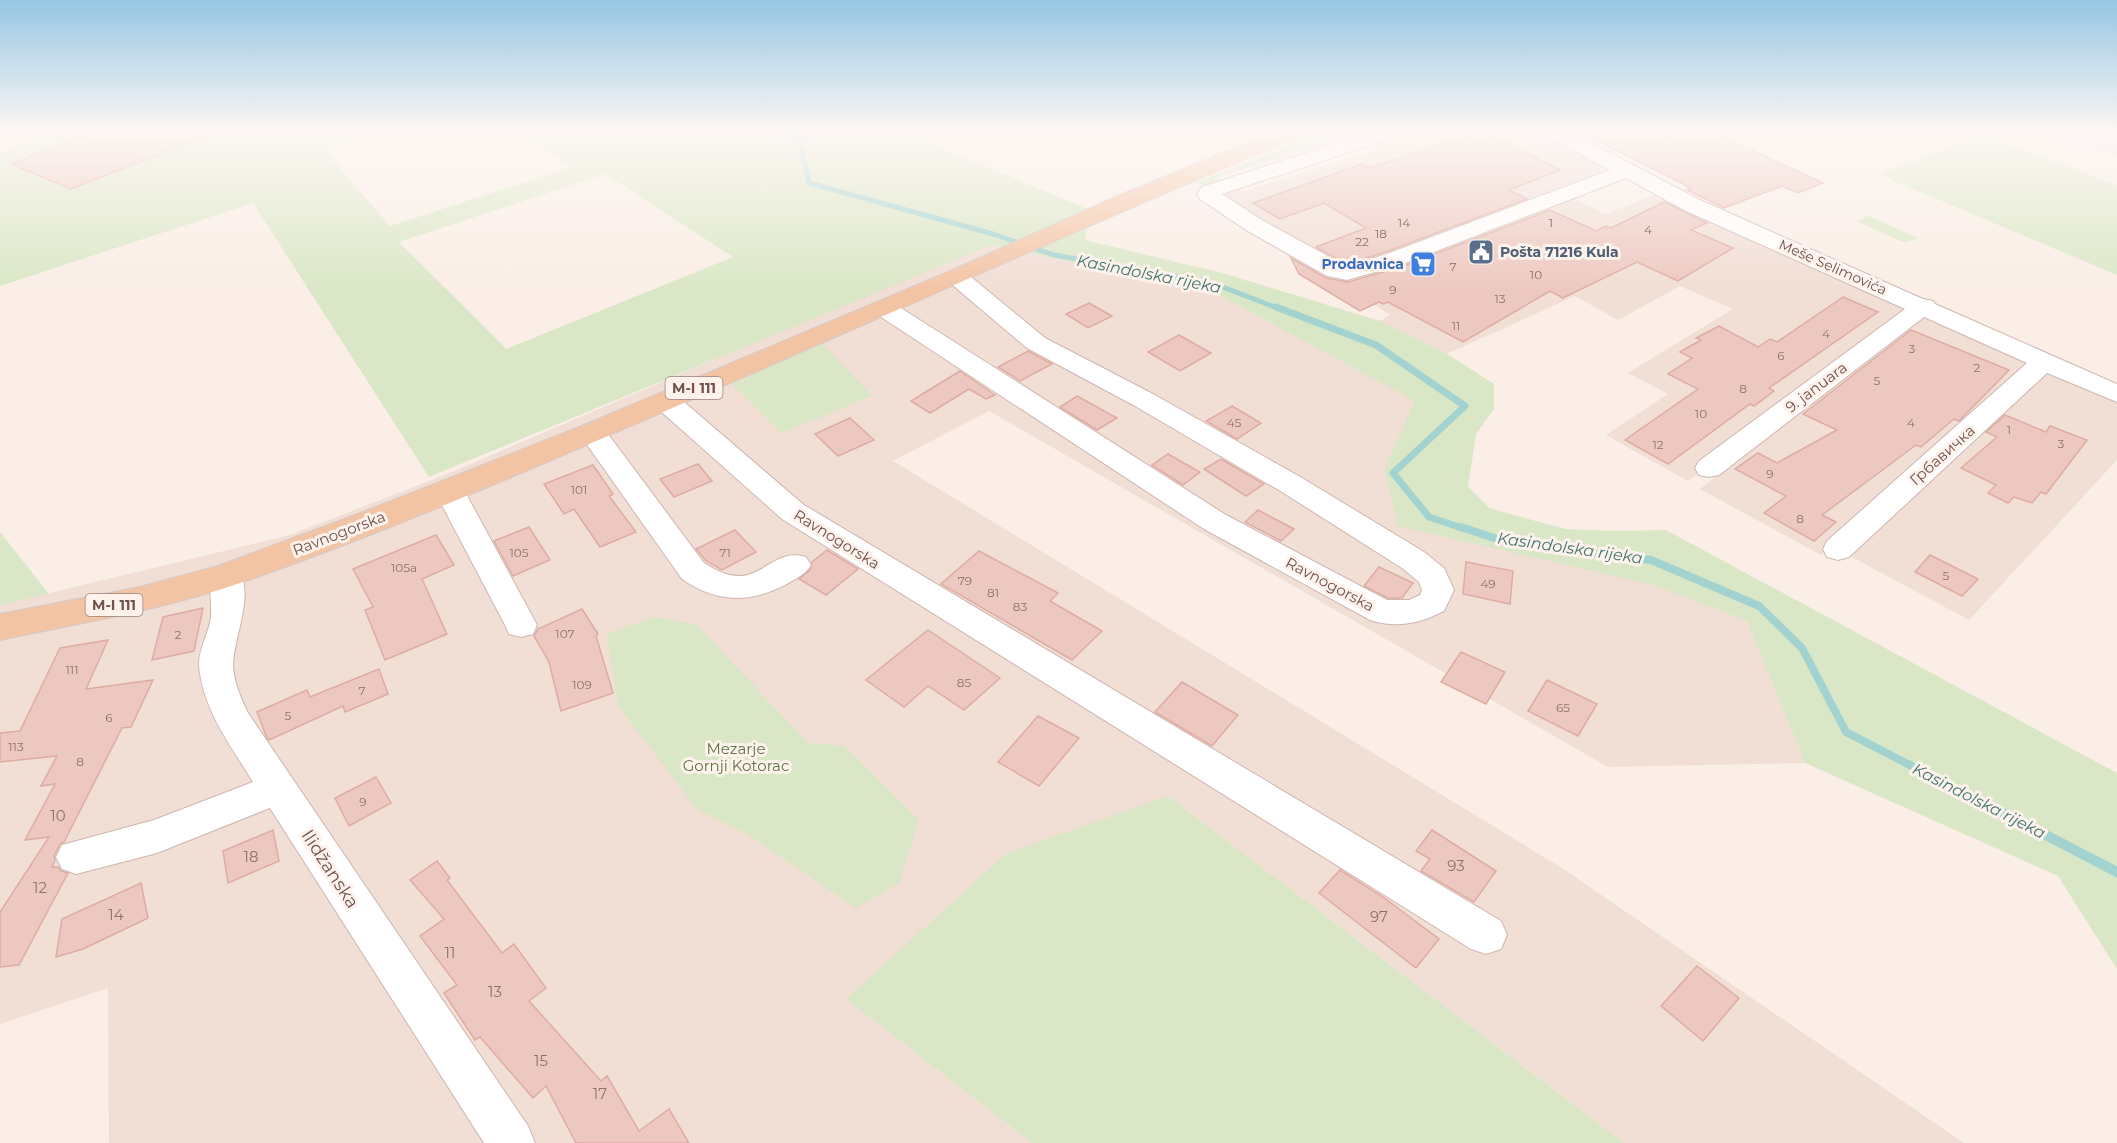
<svg xmlns="http://www.w3.org/2000/svg" width="2117" height="1143" font-family="Montserrat,sans-serif">
<style>
.residential{fill:#f1ded5}
.commercial{fill:#fadddb}
.green{fill:#dae7c6;fill-rule:evenodd}
.lines{fill:none;stroke-linecap:round;stroke-linejoin:round}
.stream-far3{stroke:#a3d3d0;stroke-width:5}
.stream-far2{stroke:#a3d3d0;stroke-width:7}
.stream-far1{stroke:#a3d3d0;stroke-width:8}
.stream{stroke:#a3d3d0;stroke-width:10}
.building{fill:#edc8c0;stroke:#deaca2;stroke-width:1.5}
.minor-casing{stroke:#cdb6b0;stroke-width:2}
.major-casing{stroke:#d4cbca;stroke-width:2}
.path{stroke:#d2aba3;stroke-width:2;stroke-dasharray:1 3;stroke-linecap:butt}
.minor{fill:#fff;fill-rule:evenodd}
.major{fill:#f3c4a4;fill-rule:evenodd}
.labels{text-anchor:middle;dominant-baseline:central;stroke-width:6;stroke-linejoin:round;paint-order:stroke}
.number-label{font-size:12px;fill:#90706a}
.far-service-label{font-size:14px;font-weight:bold;fill:#4e5e75;stroke:#fdf3ec;text-anchor:start}
.far-shop-label{font-size:14px;font-weight:bold;fill:#366cbe;stroke:#fdf3ec;text-anchor:end}
.far-street-label{font-size:14px;fill:#71524d;stroke:#fdf3ec}
.shield{fill:#fdf3ec;stroke:#9b827d;stroke-width:1.5}
.shield-label{font-size:14px;font-weight:bold;fill:#71524d}
.street-label{font-size:15px;fill:#71524d;stroke:#fdf3ec}
.park-label{font-size:15px;fill:#5e7646;stroke:#fdf3ec}
.near-number-label{font-size:15px;fill:#90706a}
.water-label{font-size:16px;font-style:italic;fill:#427672;stroke:#fdf3ec}
.near-street-label{font-size:18px;fill:#71524d;stroke:#fdf3ec}
</style>
<rect width="100%" height="100%" fill="#faeee6"/>
<!-- residential -->
<g class="residential">
<polygon points="1437,131 1540,131 1595,161 1604,171 1351,265 1342,263 1224,197 1222,193 1233,186 1242,192"/>
<polygon points="1654,195 1908,306 1688,481 1606,435 1668,394 1628,373 1733,309 1680,286 1618,320 1575,296 1447,354 1380,321 1390,315 1345,285 1573,198 1605,214"/>
<polygon points="992,245 1221,296 1416,401 1384,469 1653,585 1747,621 1805,763 1608,767 989,411 893,461 1562,868 1964,1143 1624,1143 1168,796 846,999 1032,1143 109,1143 108,988 0,1024 0,605 290,535 442,476 854,300"/>
<polygon points="1927,313 2030,361 1821,555 1700,489"/>
<polygon points="2050,371 2117,399 2117,460 1969,620 1850,556"/>
</g>
<!-- commercial -->
<polygon class="commercial" points="2038,131 2117,131 2117,155"/>
<!-- green -->
<g class="green">
<path d="M55,131H388L324,150L390,226L572,167L515,131H900L1090,210L1085,240L1226,274L1380,321L1447,354L1494,384V409L1476,434L1468,487L1489,508L1565,529L1616,531L1666,530L2117,773V969L2058,876L1805,763L1747,621L1653,585L1398,526L1384,469L1415,401L1221,296L992,245L429,477L253,203L0,286V153ZM605,174L733,257L506,349L399,242Z"/>
<polygon points="1325,131 1361,131 1218,177 1220,180 1202,185 1197,182"/>
<polygon points="1981,134 2117,185 2117,275 1880,175"/>
<polygon points="1868,216 1869,216 1918,238 1905,243 1856,221"/>
<polygon points="822,343 872,396 781,433 732,384"/>
<polygon points="0,532 49,594 0,605"/>
<polygon points="653,617 696,624 808,743 844,746 919,820 899,883 856,908 750,836 698,810 618,706 607,634"/>
<polygon points="1168,796 1624,1143 1032,1143 846,999 1007,853"/>
</g>
<g class="lines">
<!-- stream-far3 -->
<polyline class="stream-far3" points="793,131 800,141 809,183 993,234 1054,255 1212,283 1280,309"/>
<!-- stream-far2 -->
<polyline class="stream-far2" points="1276,307 1376,345 1465,406 1393,473 1429,517 1465,529"/>
<!-- stream-far1 -->
<polyline class="stream-far1" points="1461,527 1506,542 1651,560 1759,606 1802,648 1846,732 1983,803"/>
<!-- stream -->
<polyline class="stream" points="1980,801 2117,872"/>
</g>
<!-- building -->
<g class="building">
<polygon points="95,131 213,131 213,133 71,189 11,164"/>
<polygon points="1484,131 1560,170 1509,190 1527,199 1383,253 1346,264 1316,247 1366,228 1324,203 1280,219 1253,203 1362,164 1369,168"/>
<polygon points="1578,131 1711,131 1823,183 1798,193 1782,186 1724,208 1687,190 1691,188"/>
<polygon points="1664,202 1707,223 1691,230 1733,248 1678,281 1637,262 1563,298 1550,291 1463,342 1388,302 1383,304 1379,302 1360,311 1299,274 1291,258 1326,278 1348,282 1401,267 1550,210 1596,231 1606,226 1611,228"/>
<polygon points="1843,297 1878,312 1769,388 1774,391 1754,406 1750,404 1668,464 1625,440 1698,389 1668,374 1692,358 1680,352 1701,340 1696,338 1719,326 1758,347 1770,339 1777,342"/>
<polygon points="1089,303 1112,316 1088,328 1066,314"/>
<polygon points="1911,330 2009,370 1959,421 1954,419 1921,447 1916,445 1822,515 1836,522 1814,541 1764,513 1786,496 1735,469 1758,453 1777,463 1837,430 1803,414"/>
<polygon points="1179,335 1211,353 1180,371 1148,352"/>
<polygon points="1028,351 1052,364 1020,381 998,367"/>
<polygon points="960,371 995,395 986,399 969,389 930,413 911,401"/>
<polygon points="1077,396 1117,418 1097,430 1060,407"/>
<polygon points="1232,406 1261,423 1237,439 1206,421"/>
<polygon points="2005,415 2046,432 2050,426 2087,440 2046,494 2041,492 2032,503 2014,497 2008,503 1988,493 1996,485 1961,468 1997,437 1986,432"/>
<polygon points="850,418 874,440 838,456 815,434"/>
<polygon points="1168,454 1200,472 1183,485 1152,465"/>
<polygon points="1221,459 1264,484 1246,496 1204,469"/>
<polygon points="698,464 712,481 674,497 660,479"/>
<polygon points="593,465 613,494 609,496 636,532 600,547 574,509 564,514 544,484"/>
<polygon points="1258,510 1294,529 1281,541 1245,522"/>
<polygon points="529,527 550,560 513,576 494,541"/>
<polygon points="735,530 756,552 722,570 706,561 696,549"/>
<polygon points="436,535 454,565 422,579 447,634 385,660 365,610 373,607 353,569"/>
<polygon points="827,550 858,569 826,595 799,579 810,570 812,562"/>
<polygon points="979,551 1058,593 1050,601 1102,631 1072,660 941,584"/>
<polygon points="1930,555 1978,579 1962,596 1915,572"/>
<polygon points="1466,562 1513,571 1510,604 1463,594"/>
<polygon points="1379,567 1413,583 1402,598 1388,598 1364,586"/>
<polygon points="203,608 194,651 152,660 163,617"/>
<polygon points="582,609 598,634 596,636 613,693 561,711 549,662 534,636 538,629"/>
<polygon points="928,630 1000,678 964,710 928,686 904,707 866,680"/>
<polygon points="108,640 86,689 153,680 131,727 122,728 64,842 60,844 54,856 55,860 52,867 58,867 61,871 68,873 19,965 0,967 0,912 49,837 25,840 55,784 41,786 57,756 0,762 0,733 20,731 60,648"/>
<polygon points="1461,652 1505,672 1486,704 1441,682"/>
<polygon points="379,669 388,694 345,712 343,706 269,740 267,738 257,712 307,690 310,697"/>
<polygon points="1547,680 1597,704 1578,736 1528,711"/>
<polygon points="1182,682 1238,715 1212,746 1155,712"/>
<polygon points="1038,716 1079,738 1039,786 998,762"/>
<polygon points="376,777 391,803 349,826 335,798"/>
<polygon points="273,830 279,861 228,883 223,851"/>
<polygon points="1432,830 1496,871 1474,902 1421,871 1430,859 1416,851"/>
<polygon points="437,861 450,878 447,880 502,953 514,944 546,988 529,1001 601,1081 607,1076 639,1131 669,1109 689,1143 576,1143 546,1086 533,1098 480,1037 475,1040 444,993 457,985 420,936 444,919 410,880"/>
<polygon points="1340,870 1383,897 1439,939 1416,968 1319,893"/>
<polygon points="141,883 148,918 83,949 56,957 62,919"/>
<polygon points="1697,966 1739,998 1703,1041 1661,1006"/>
</g>
<g class="lines">
<!-- minor casing -->
<g class="minor-casing">
<g id="minor">
<polygon points="1251,131 1270,131 1268,135 1253,135"/>
<polygon points="1373,131 1403,131 1401,135 1222,194 1262,220 1346,266 1384,255 1610,170 1545,135 1543,131 1568,131 1700,200 1923,299 1933,301 1935,304 2117,384 2117,402 2047,373 1849,557 1838,560 1827,557 1823,549 1827,541 2027,363 1924,317 1719,475 1709,477 1699,475 1695,468 1699,461 1905,309 1684,210 1626,178 1400,265 1347,280 1327,276 1246,230 1200,199 1197,194 1202,187"/>
<path d="M957,270L965,272L1045,338L1153,394L1302,478L1424,552L1444,568L1454,590L1444,611C1420,623 1397,629 1370,620L1204,529L875,313L872,308L875,303L884,301L893,303L1226,515L1387,600H1409L1420,595L1422,590L1419,582L1402,568L1282,492L1135,406L1027,348L949,282L945,277L949,272Z"/>
<polygon points="666,393 676,395 804,505 1501,921 1507,935 1501,949 1486,954 1471,949 782,519 656,407 653,401 656,395"/>
<path d="M592,423L602,426L704,563C759,600 766,545 806,557L811,565C805,575 795,579 785,585C748,604 715,602 682,579L578,432L582,426Z"/>
<polygon points="449,480 459,483 464,490 537,625 533,634 521,637 509,634 505,625 434,490 439,483"/>
<path d="M227,564L238,567C255,596 234,635 233,664C233,680 241,699 248,713L528,1126L535,1143H484L270,808L157,853L76,874L62,869L56,857L62,845L154,820L253,782C231,746 203,710 199,666C198,650 209,633 211,617C212,600 207,582 216,567Z"/>
</g>
</g>
<!-- major casing -->
<g class="major-casing">
<path id="major" d="M1277,131H1306L1303,135C1091,223 881,318 670,409C529,470 385,533 240,583C162,610 80,623 0,640V614L140,587L218,566L363,512L582,426L948,272L1120,195Z"/>
</g>
<!-- path -->
<polyline class="path" points="1652,131 1699,153"/>
<!-- minor -->
<use href="#minor" class="minor"/>
<!-- major -->
<use href="#major" class="major"/>
</g>
<!-- sky -->
<linearGradient id="sky" x2="0" y2="1"><stop stop-color="#96c6e4"/><stop offset="0.45" stop-color="#fdf7f4"/><stop offset="1" stop-color="#fdf7f4" stop-opacity="0"/></linearGradient>
<rect width="2117" height="291" fill="url(#sky)"/>
<!-- icons -->
<defs>
<g id="civic-square" transform="scale(1.35)"><rect x="-9" y="-9" width="18" height="18" rx="4" fill="#5c6f8a" stroke="#fdf3ec"/><path d="M-.6-6.5H3V-4.5H.6V-3L4-1V1h2V6H-6V1h2V-1L-.6-3ZM-1.2 2.5V6h2.4V2.5Z" fill="#fff"/></g>
<g id="supermarket-square" transform="scale(1.35)"><rect x="-9" y="-9" width="18" height="18" rx="4" fill="#3f7fe0" stroke="#fdf3ec"/><path d="M-6-5.5h2.5l.6 2H6L4.5 2H-2.5L-4.4-4H-6ZM-1.5 3.2a1.3 1.3 0 1 0 .1 0ZM3 3.2a1.3 1.3 0 1 0 .1 0Z" fill="#fff"/></g>
</defs>
<g fill-rule="evenodd">
<use href="#civic-square" x="1481" y="252"/>
<use href="#supermarket-square" x="1423" y="264"/>
</g>
<g class="labels">
<!-- number labels -->
<g class="number-label">
<text x="1404" y="222">14</text>
<text x="1551" y="222">1</text>
<text x="1648" y="229">4</text>
<text x="1381" y="233">18</text>
<text x="1362" y="241">22</text>
<text x="1453" y="266">7</text>
<text x="1536" y="274">10</text>
<text x="1393" y="289">9</text>
<text x="1500" y="298">13</text>
<text x="1456" y="325">11</text>
<text x="1826" y="333">4</text>
<text x="1912" y="348">3</text>
<text x="1781" y="355">6</text>
<text x="1977" y="367">2</text>
<text x="1877" y="380">5</text>
<text x="1743" y="388">8</text>
<text x="1701" y="413">10</text>
<text x="1234" y="422">45</text>
<text x="1911" y="422">4</text>
<text x="2009" y="429">1</text>
<text x="2061" y="443">3</text>
<text x="1658" y="444">12</text>
<text x="1770" y="473">9</text>
<text x="579" y="489">101</text>
<text x="1800" y="518">8</text>
<text x="519" y="552">105</text>
<text x="725" y="552">71</text>
<text x="404" y="567">105a</text>
<text x="1946" y="575">5</text>
<text x="965" y="580">79</text>
<text x="1488" y="583">49</text>
<text x="993" y="592">81</text>
<text x="1020" y="606">83</text>
<text x="565" y="633">107</text>
<text x="178" y="634">2</text>
<text x="72" y="669">111</text>
<text x="964" y="682">85</text>
<text x="582" y="684">109</text>
<text x="362" y="690">7</text>
<text x="1563" y="707">65</text>
<text x="288" y="715">5</text>
<text x="109" y="717">6</text>
<text x="16" y="746">113</text>
<text x="80" y="761">8</text>
<text x="363" y="801">9</text>
</g>
<!-- far-service labels -->
<g class="far-service-label">
<text x="1500" y="252">Pošta 71216 Kula</text>
</g>
<!-- far-shop labels -->
<g class="far-shop-label">
<text x="1404" y="264">Prodavnica</text>
</g>
<!-- far-street labels -->
<g class="far-street-label">
<text transform="translate(1833 267) rotate(24)">Meše Selimovića</text>
</g>
<!-- shield labels -->
<g class="shield">
<rect x="665.5" y="377" width="57" height="22" rx="4.5"/>
<rect x="85.5" y="594" width="57" height="22" rx="4.5"/>
</g>
<g class="shield-label">
<text x="694" y="388">M-I 111</text>
<text x="114" y="605">M-I 111</text>
</g>
<!-- street labels -->
<g class="street-label">
<text transform="translate(1816 387) rotate(-37)">9. januara</text>
<text transform="translate(1942 455) rotate(-42)">Грбавичка</text>
<text transform="translate(339 533) rotate(-21)">Ravnogorska</text>
<text transform="translate(837 539) rotate(32)">Ravnogorska</text>
<text transform="translate(1330 584) rotate(28)">Ravnogorska</text>
</g>
<!-- park labels -->
<g class="park-label">
<text x="736" y="748">Mezarje<tspan x="736" dy="17">Gornji Kotorac</tspan></text>
</g>
<!-- near-number labels -->
<g class="near-number-label">
<text x="58" y="815">10</text>
<text x="251" y="856">18</text>
<text x="1456" y="865">93</text>
<text x="40" y="887">12</text>
<text x="116" y="914">14</text>
<text x="1379" y="916">97</text>
<text x="450" y="952">11</text>
<text x="495" y="991">13</text>
<text x="541" y="1060">15</text>
<text x="600" y="1093">17</text>
</g>
<!-- water labels -->
<g class="water-label">
<text transform="translate(1149 274) rotate(11)">Kasindolska rijeka</text>
<text transform="translate(1570 548) rotate(8)">Kasindolska rijeka</text>
<text transform="translate(1979 801) rotate(27)">Kasindolska rijeka</text>
</g>
<!-- near-street labels -->
<g class="near-street-label">
<text transform="translate(330 869) rotate(57)">Ilidžanska</text>
</g>
</g>
</svg>
